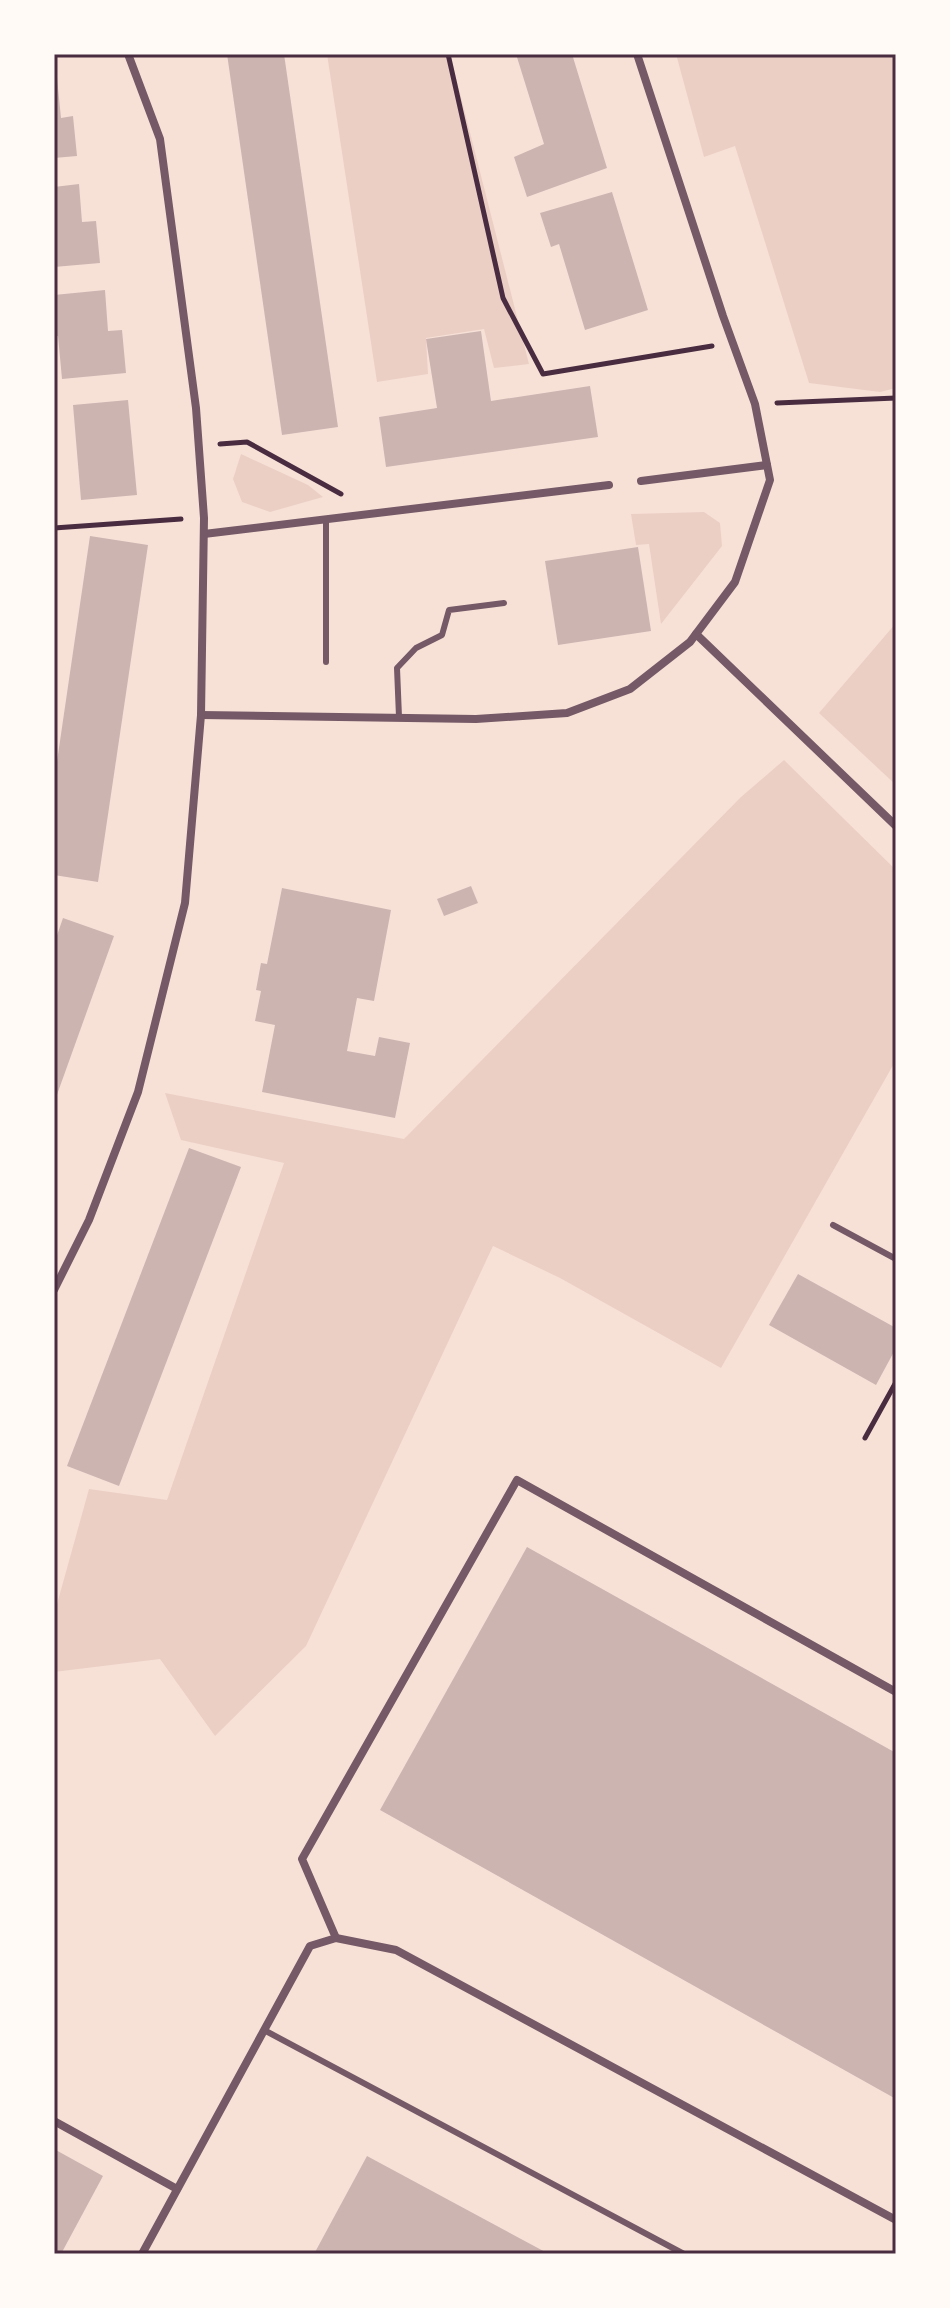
<svg xmlns="http://www.w3.org/2000/svg" width="950" height="2308" font-family="Arial,sans-serif">
<style>
.green{fill:#ebcfc5}
.building{fill:#ccb4b1}
.lines{fill:none;stroke-linecap:round;stroke-linejoin:round}
.path{stroke:#4a2c40;stroke-width:5}
.service{stroke:#755966;stroke-width:6}
.minor{stroke:#755966;stroke-width:8}
.neatline{fill:none;stroke:#4a2c40;stroke-width:3}
</style>
<rect width="100%" height="100%" fill="#f7e1d7"/>
<!-- green -->
<g class="green">
<polygon points="327,54 450,54 529,364 494,368 484,329 426,338 428,374 377,382"/>
<polygon points="676,54 896,54 896,388 880,392 809,383 735,146 704,157"/>
<polygon points="241,454 308,485 323,497 270,512 242,502 233,479"/>
<polygon points="704,512 720,523 722,546 661,624 649,544 636,545 631,514"/>
<polygon points="896,623 896,785 819,713"/>
<polygon points="784,760 896,870 896,1060 721,1368 560,1278 493,1246 306,1646 215,1736 160,1659 54,1672 54,1615 89,1489 167,1500 284,1163 181,1140 165,1093 404,1139 741,797"/>
</g>
<!-- building -->
<g class="building">
<polygon points="227,54 284,54 338,427 282,435"/>
<polygon points="516,54 572,54 607,168 527,197 514,157 544,144"/>
<polygon points="54,78 57,78 61,118 73,116 77,156 54,158"/>
<polygon points="79,184 82,222 96,221 100,263 54,267 54,187"/>
<polygon points="612,192 648,310 585,330 559,244 551,247 540,213"/>
<polygon points="105,290 108,331 122,330 126,373 62,379 58,336 54,336 54,295"/>
<polygon points="481,331 491,401 590,386 598,437 386,467 379,417 437,408 426,339"/>
<polygon points="128,400 137,495 81,500 73,405"/>
<polygon points="90,536 148,545 98,882 54,875 54,782"/>
<polygon points="638,547 651,631 558,645 545,561"/>
<polygon points="471,886 478,903 444,916 437,899"/>
<polygon points="282,888 391,910 374,1001 357,998 347,1051 375,1056 379,1037 410,1043 395,1118 262,1092 275,1025 255,1021 261,991 256,990 261,963 267,964"/>
<polygon points="63,918 114,936 54,1103 54,944"/>
<polygon points="189,1148 241,1167 119,1486 67,1466"/>
<polygon points="798,1274 896,1328 896,1348 876,1385 769,1325"/>
<polygon points="527,1547 896,1753 896,2099 380,1810"/>
<polygon points="54,2149 103,2176 61,2254 54,2254"/>
<polygon points="367,2156 549,2254 314,2254"/>
</g>
<g class="lines">
<!-- path -->
<g class="path">
<polyline points="448,54 503,298 543,374 712,346"/>
<polyline points="777,403 896,398"/>
<polyline points="220,444 247,442 341,494"/>
<polyline points="54,528 181,519"/>
<polyline points="865,1438 896,1382"/>
</g>
<!-- service -->
<g class="service">
<polyline points="326,662 326,520"/>
<polyline points="399,717 397,668 416,648 442,635 449,610 504,603"/>
<polyline points="833,1225 896,1259"/>
<polyline points="264,2030 684,2254"/>
</g>
<!-- minor -->
<g class="minor">
<polyline points="641,481 767,465"/>
<polyline points="204,534 609,485"/>
<polyline points="696,634 896,826"/>
<polyline points="201,715 476,719 567,713 630,689 690,642 735,582 770,480 755,404 723,316 637,54"/>
<polyline points="54,1290 89,1220 138,1092 185,903 201,715 204,518 196,408 160,139 128,54"/>
<polyline points="336,1938 396,1950 896,2220"/>
<polyline points="54,2121 177,2189"/>
<polyline points="142,2254 310,1946 336,1938 302,1859 517,1480 896,1692"/>
</g>
</g>
<!-- border -->
<rect width="950" height="2308" fill="none" stroke="#fffaf5" stroke-width="112"/>
<rect x="56" y="56" width="838" height="2196" class="neatline"/>
</svg>
